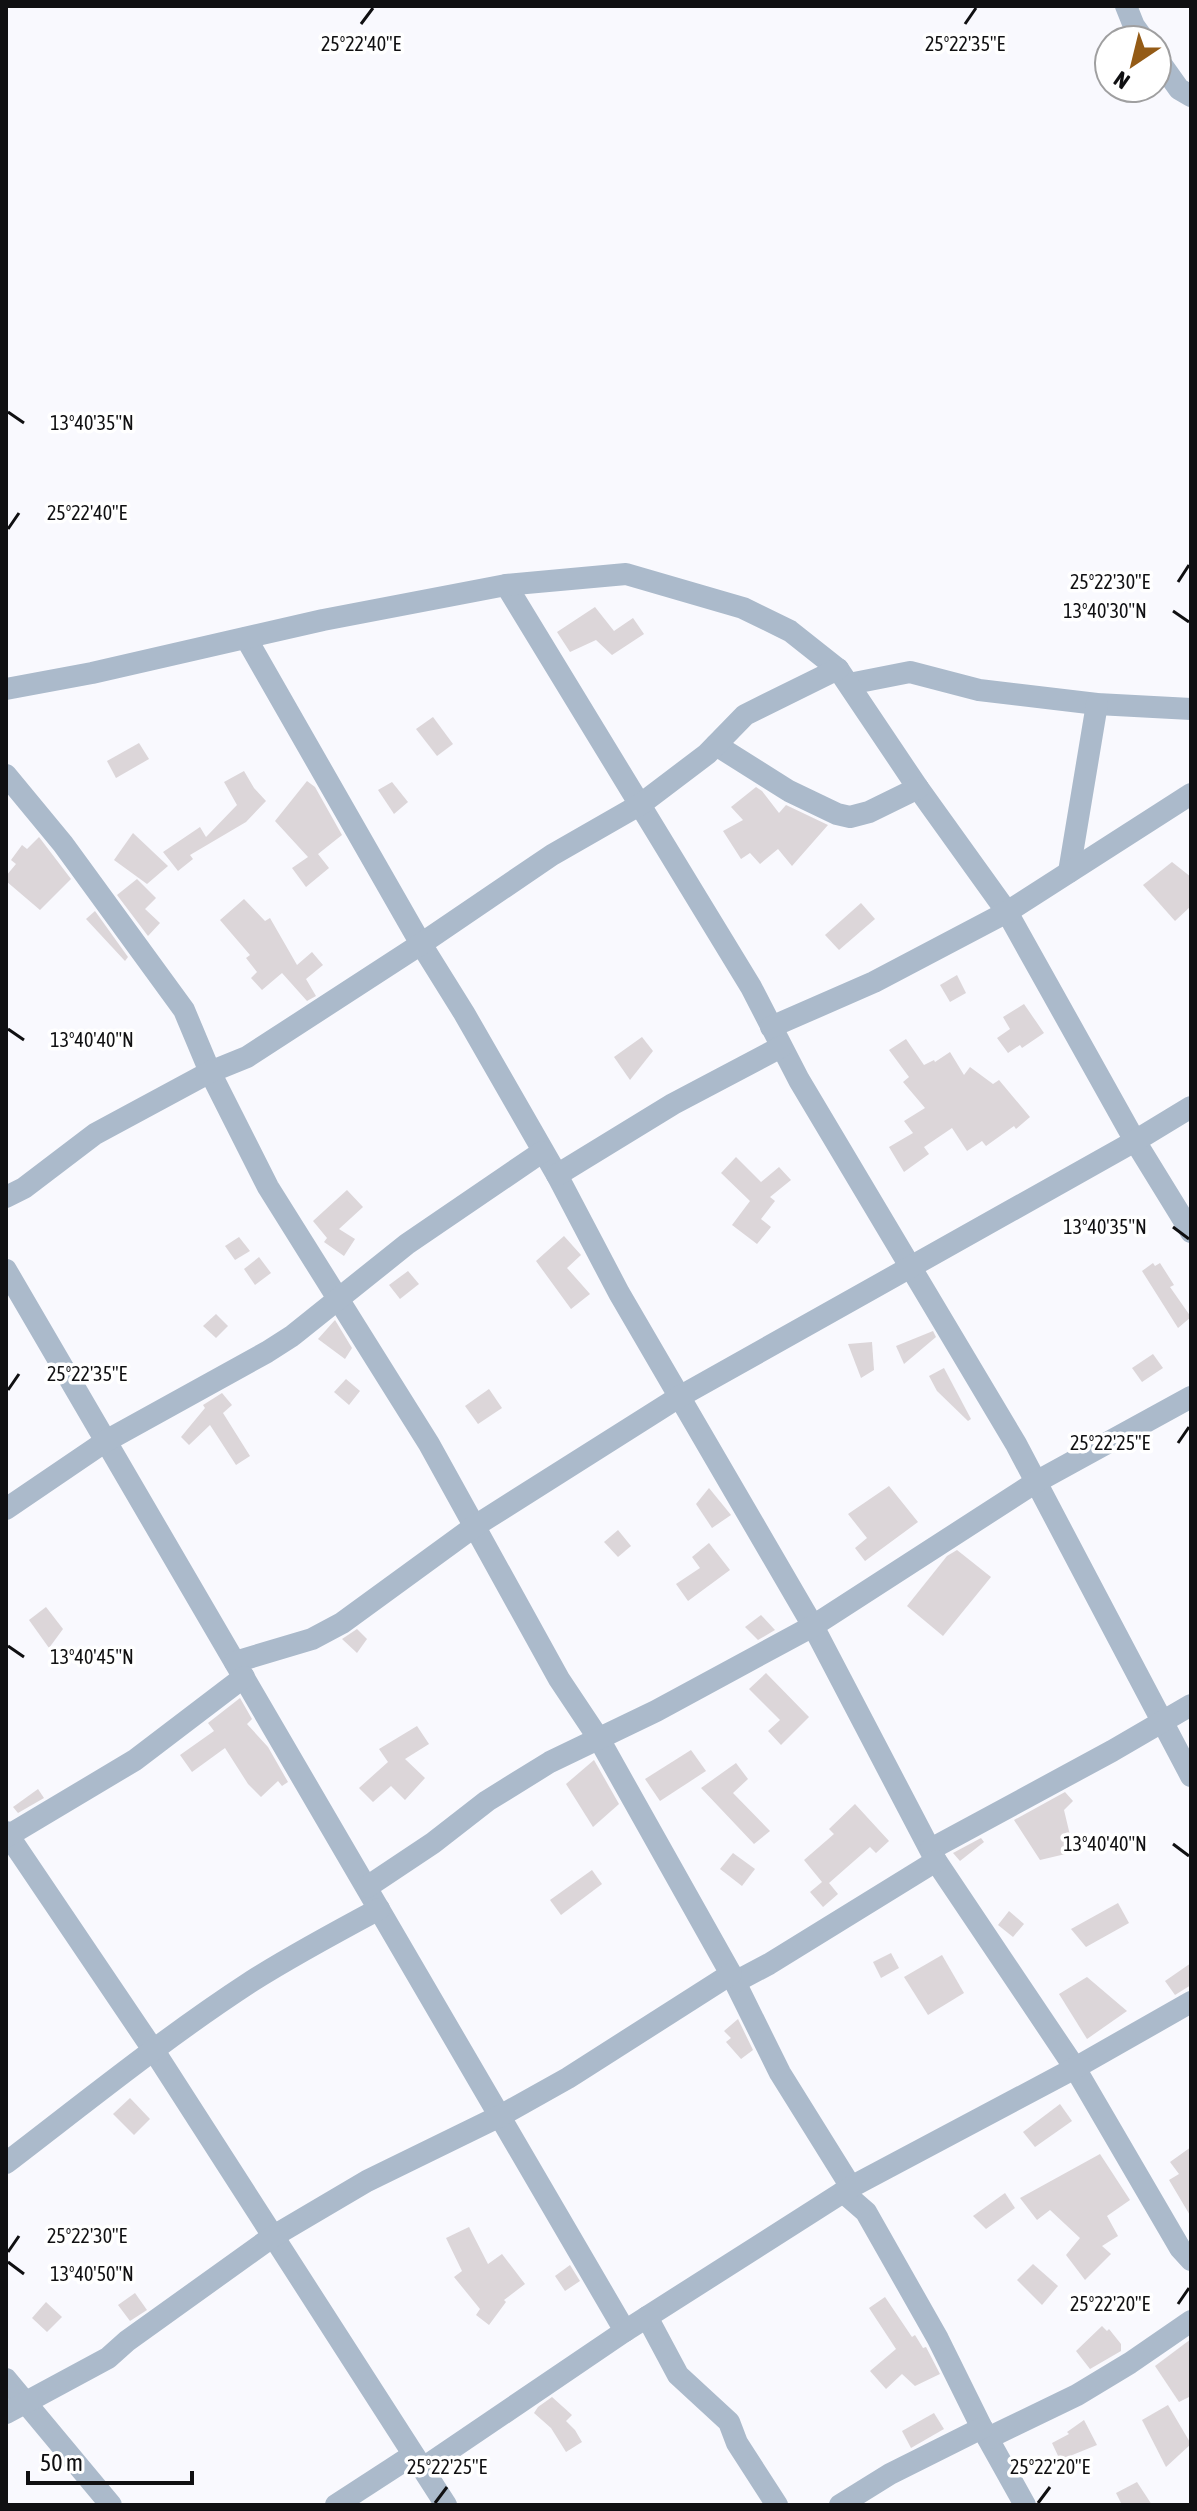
<svg xmlns="http://www.w3.org/2000/svg" width="1197" height="2511" font-family="'Asap Condensed',sans-serif">
<style>
.building{fill:#dcd6d9}
.lines{fill:none;stroke-linecap:round;stroke-linejoin:round}
.minor{stroke:#abbacb;stroke-width:22}
.ticks{fill:none;stroke:#101012;stroke-width:3}
.ticks-label{font-size:20px;text-anchor:middle;fill:#101012;stroke:#fff;stroke-width:7;stroke-linejoin:round;paint-order:stroke}
</style>
<rect width="100%" height="100%" fill="#f9f9fe"/>
<!-- building -->
<g class="building">
<polygon points="595,607 614,631 633,618 644,634 612,655 596,640 570,652 557,632"/>
<polygon points="433,717 453,744 437,756 416,729"/>
<polygon points="139,743 149,759 116,778 107,761"/>
<polygon points="244,771 254,788 266,801 246,822 190,855 193,859 178,871 163,852 200,827 206,837 237,805 224,782"/>
<polygon points="307,781 315,787 342,835 318,854 329,868 306,887 292,868 308,857 275,821"/>
<polygon points="392,782 408,802 394,814 378,790"/>
<polygon points="756,787 762,791 779,813 786,805 828,825 792,866 778,849 760,864 750,853 741,859 723,831 743,820 731,807"/>
<polygon points="133,833 168,866 147,884 114,860"/>
<polygon points="39,837 71,879 40,910 6,881 6,876 16,864 11,860 22,845 27,849"/>
<polygon points="1172,862 1191,877 1191,906 1175,921 1143,885"/>
<polygon points="137,879 156,898 145,909 160,923 148,936 117,895"/>
<polygon points="244,899 265,921 270,918 297,965 312,952 323,965 306,979 316,996 307,1001 282,973 262,990 251,978 257,972 246,958 250,955 220,920"/>
<polygon points="861,903 875,919 839,950 825,935"/>
<polygon points="95,911 128,957 125,961 86,919"/>
<polygon points="957,975 966,993 950,1002 940,985"/>
<polygon points="1024,1004 1044,1033 1022,1048 1020,1045 1008,1053 997,1038 1010,1029 1003,1017"/>
<polygon points="642,1037 653,1051 630,1080 614,1057"/>
<polygon points="906,1039 924,1065 934,1060 935,1062 950,1052 964,1075 970,1067 993,1084 999,1080 1030,1117 1016,1129 1014,1126 986,1146 982,1141 967,1151 952,1128 924,1147 929,1154 904,1172 889,1147 913,1133 904,1121 925,1108 903,1082 909,1077 889,1050"/>
<polygon points="736,1157 761,1182 779,1167 791,1180 770,1197 775,1201 761,1219 771,1227 757,1244 732,1225 750,1201 721,1173"/>
<polygon points="347,1190 363,1207 339,1229 355,1239 344,1256 324,1242 327,1238 313,1221"/>
<polygon points="564,1236 581,1255 567,1268 590,1294 571,1309 536,1261"/>
<polygon points="239,1237 250,1251 235,1260 225,1246"/>
<polygon points="259,1257 271,1273 255,1285 244,1269"/>
<polygon points="1153,1263 1155,1266 1160,1263 1174,1285 1170,1287 1191,1317 1178,1328 1142,1271"/>
<polygon points="408,1271 419,1284 400,1299 389,1285"/>
<polygon points="216,1314 228,1326 216,1338 203,1326"/>
<polygon points="335,1320 352,1348 345,1359 318,1339"/>
<polygon points="933,1331 936,1337 904,1364 896,1346"/>
<polygon points="872,1342 874,1370 861,1378 848,1344"/>
<polygon points="1153,1354 1163,1368 1142,1382 1132,1368"/>
<polygon points="944,1368 971,1419 968,1421 937,1391 929,1376"/>
<polygon points="346,1379 360,1391 349,1405 334,1392"/>
<polygon points="489,1389 502,1408 478,1424 465,1406"/>
<polygon points="222,1393 232,1405 223,1413 250,1456 236,1465 210,1425 189,1445 181,1437 205,1408 203,1405"/>
<polygon points="889,1486 918,1522 865,1561 855,1548 867,1538 848,1514"/>
<polygon points="709,1488 731,1515 712,1528 696,1504"/>
<polygon points="618,1530 631,1546 618,1557 604,1542"/>
<polygon points="709,1543 730,1570 688,1601 676,1584 700,1568 692,1557"/>
<polygon points="957,1550 991,1577 943,1636 907,1606 947,1556"/>
<polygon points="46,1607 63,1629 49,1648 29,1620"/>
<polygon points="761,1615 775,1630 758,1640 745,1627"/>
<polygon points="357,1629 367,1639 357,1653 342,1639"/>
<polygon points="766,1673 809,1717 781,1745 768,1731 780,1720 749,1689"/>
<polygon points="240,1698 252,1719 247,1724 268,1747 288,1782 282,1786 278,1781 261,1797 248,1784 225,1748 192,1772 180,1755 214,1731 208,1723"/>
<polygon points="417,1726 429,1744 405,1759 425,1778 405,1800 391,1786 373,1802 359,1788 388,1762 379,1749"/>
<polygon points="691,1750 706,1771 660,1801 645,1779"/>
<polygon points="594,1760 619,1804 593,1827 566,1784"/>
<polygon points="736,1763 748,1779 733,1793 770,1831 754,1844 701,1788"/>
<polygon points="38,1789 44,1798 18,1813 13,1807"/>
<polygon points="1065,1792 1073,1801 1064,1810 1074,1852 1040,1860 1014,1820"/>
<polygon points="855,1804 889,1841 876,1853 870,1847 829,1883 838,1894 823,1907 810,1892 822,1882 804,1860 834,1834 829,1829"/>
<polygon points="981,1838 984,1842 960,1861 953,1853"/>
<polygon points="733,1853 755,1869 742,1886 720,1869"/>
<polygon points="592,1870 602,1884 561,1915 550,1900"/>
<polygon points="1118,1903 1129,1923 1086,1947 1071,1929"/>
<polygon points="1009,1911 1024,1924 1013,1937 998,1925"/>
<polygon points="891,1953 899,1968 881,1978 873,1962"/>
<polygon points="942,1955 964,1993 928,2015 904,1977"/>
<polygon points="1191,1963 1191,1985 1175,1995 1165,1981"/>
<polygon points="1087,1977 1127,2011 1087,2039 1059,1994"/>
<polygon points="738,2019 753,2050 741,2059 726,2042 731,2038 724,2031"/>
<polygon points="130,2098 150,2119 134,2135 113,2114"/>
<polygon points="1060,2104 1072,2121 1035,2147 1023,2132"/>
<polygon points="1191,2147 1191,2217 1169,2180 1179,2174 1170,2162"/>
<polygon points="1100,2154 1130,2200 1107,2216 1118,2236 1102,2246 1111,2254 1085,2280 1066,2255 1080,2238 1050,2210 1037,2220 1020,2198"/>
<polygon points="1005,2193 1015,2208 986,2229 973,2216"/>
<polygon points="469,2227 488,2264 502,2254 525,2284 504,2300 506,2302 489,2325 476,2315 480,2309 454,2277 462,2271 446,2238"/>
<polygon points="1033,2264 1058,2286 1042,2305 1017,2280"/>
<polygon points="570,2265 580,2281 565,2291 555,2276"/>
<polygon points="135,2293 147,2310 130,2321 118,2305"/>
<polygon points="885,2297 912,2337 915,2335 923,2348 926,2347 940,2374 915,2386 902,2374 886,2389 870,2371 896,2349 869,2308"/>
<polygon points="46,2302 62,2317 47,2332 32,2318"/>
<polygon points="1102,2326 1107,2331 1109,2329 1121,2344 1121,2351 1090,2369 1076,2351"/>
<polygon points="1191,2339 1191,2396 1179,2402 1155,2366"/>
<polygon points="552,2397 572,2415 566,2421 575,2430 582,2442 566,2452 551,2428 534,2413 538,2407"/>
<polygon points="1168,2405 1191,2444 1166,2467 1142,2420"/>
<polygon points="934,2413 944,2429 911,2448 902,2431"/>
<polygon points="1084,2420 1097,2445 1060,2460 1052,2443 1069,2434 1067,2432"/>
<polygon points="1137,2482 1152,2505 1122,2505 1116,2493"/>
</g>
<g class="lines">
<!-- minor -->
<g class="minor">
<polyline points="1126,6 1134,26 1144,40"/>
<polyline points="1157,58 1179,89 1191,96"/>
<polyline points="506,585 751,987 799,1080 1016,1444 1191,1776"/>
<polyline points="246,638 421,944 464,1013 557,1175 619,1293 813,1626 936,1861 1075,2068 1180,2248 1191,2260"/>
<polyline points="849,684 910,672 979,690 1097,704 1191,709"/>
<polyline points="6,689 92,673 323,620 506,585 626,574 743,608 790,631 838,669 918,788 1007,912 1135,1141 1191,1232"/>
<polyline points="716,745 789,791 837,814 850,817 869,812 918,788"/>
<polyline points="6,775 63,844 184,1010 210,1072 268,1187 429,1444 559,1679 599,1739 731,1974 780,2073 851,2187"/>
<polyline points="1069,872 1097,704"/>
<polyline points="771,1027 874,982 1007,912 1191,794"/>
<polyline points="557,1175 673,1104 781,1047"/>
<polyline points="6,1197 24,1188 95,1134 210,1072 247,1057 421,944 552,855 641,804 707,754 745,715 838,669"/>
<polyline points="6,1270 625,2331"/>
<polyline points="6,1509 106,1441 267,1352 292,1336 407,1244 542,1152"/>
<polyline points="235,1662 312,1639 342,1623 475,1526 679,1397 1135,1141 1191,1107"/>
<polyline points="6,1832 158,2057 446,2505"/>
<polyline points="6,1837 135,1760 244,1677"/>
<polyline points="931,1849 1112,1751 1191,1705"/>
<polyline points="367,1887 433,1843 487,1801 550,1762 656,1711 813,1626 1036,1482 1191,1397"/>
<polyline points="735,1982 769,1964 936,1861"/>
<path d="M6,2163C87,2101 166,2037 252,1981C293,1955 336,1932 379,1909"/>
<polyline points="843,2192 866,2212 938,2339 982,2428 1025,2505"/>
<polyline points="647,2317 678,2375 729,2422 737,2443 777,2505"/>
<polyline points="6,2379 111,2505"/>
<polyline points="6,2413 108,2358 127,2341 272,2237 367,2181 500,2116 568,2078 731,1974"/>
<polyline points="988,2438 1077,2395 1130,2363 1191,2321"/>
<polyline points="423,2468 625,2331 851,2187 1075,2068 1191,2002"/>
<polyline points="336,2505 413,2455"/>
<polyline points="840,2505 890,2474 982,2428"/>
</g>
</g>
<!-- ticks -->
<path class="ticks" d="M361,24L373,8M965,24L976,8M8,412L24,423M8,529L19,513M1178,582L1189,565M1173,611L1189,622M8,1029L24,1040M1173,1227L1189,1239M8,1390L19,1374M1178,1443L1189,1427M8,1646L24,1657M1173,1844L1189,1856M8,2252L19,2236M8,2262L24,2274M1178,2304L1189,2288M435,2503L447,2487M1038,2503L1050,2487"/>
<g class="ticks-label">
<text x="361" y="51">25°22'40"E</text>
<text x="965" y="51">25°22'35"E</text>
<text x="92" y="430">13°40'35"N</text>
<text x="87" y="520">25°22'40"E</text>
<text x="1110" y="589">25°22'30"E</text>
<text x="1105" y="618">13°40'30"N</text>
<text x="92" y="1047">13°40'40"N</text>
<text x="1105" y="1234">13°40'35"N</text>
<text x="87" y="1381">25°22'35"E</text>
<text x="1110" y="1450">25°22'25"E</text>
<text x="92" y="1664">13°40'45"N</text>
<text x="1105" y="1851">13°40'40"N</text>
<text x="87" y="2243">25°22'30"E</text>
<text x="92" y="2281">13°40'50"N</text>
<text x="1110" y="2311">25°22'20"E</text>
<text x="447" y="2474">25°22'25"E</text>
<text x="1050" y="2474">25°22'20"E</text>
</g>
<!-- border -->
<rect width="1197" height="2511" fill="none" stroke="#101012" stroke-width="16"/>
<!-- north arrow -->
<g transform="translate(1133 64) rotate(215)"><circle r="38" fill="#ffffff" stroke="#9f9fa0" stroke-width="2"/>
<path d="M0-6L14 30L0 20L-14 30Z" fill="#945b16"/>
<text y="-12" font-size="22" font-weight="bold" text-anchor="middle" fill="#101012">N</text>
</g>
<!-- scale -->
<path d="M28 2471v12h164v-12" fill="none" stroke="#101012" stroke-width="4"/>
<text x="40" y="2471" font-size="24" fill="#101012" stroke="#ffffff" stroke-width="6" paint-order="stroke">50 m</text>
</svg>
